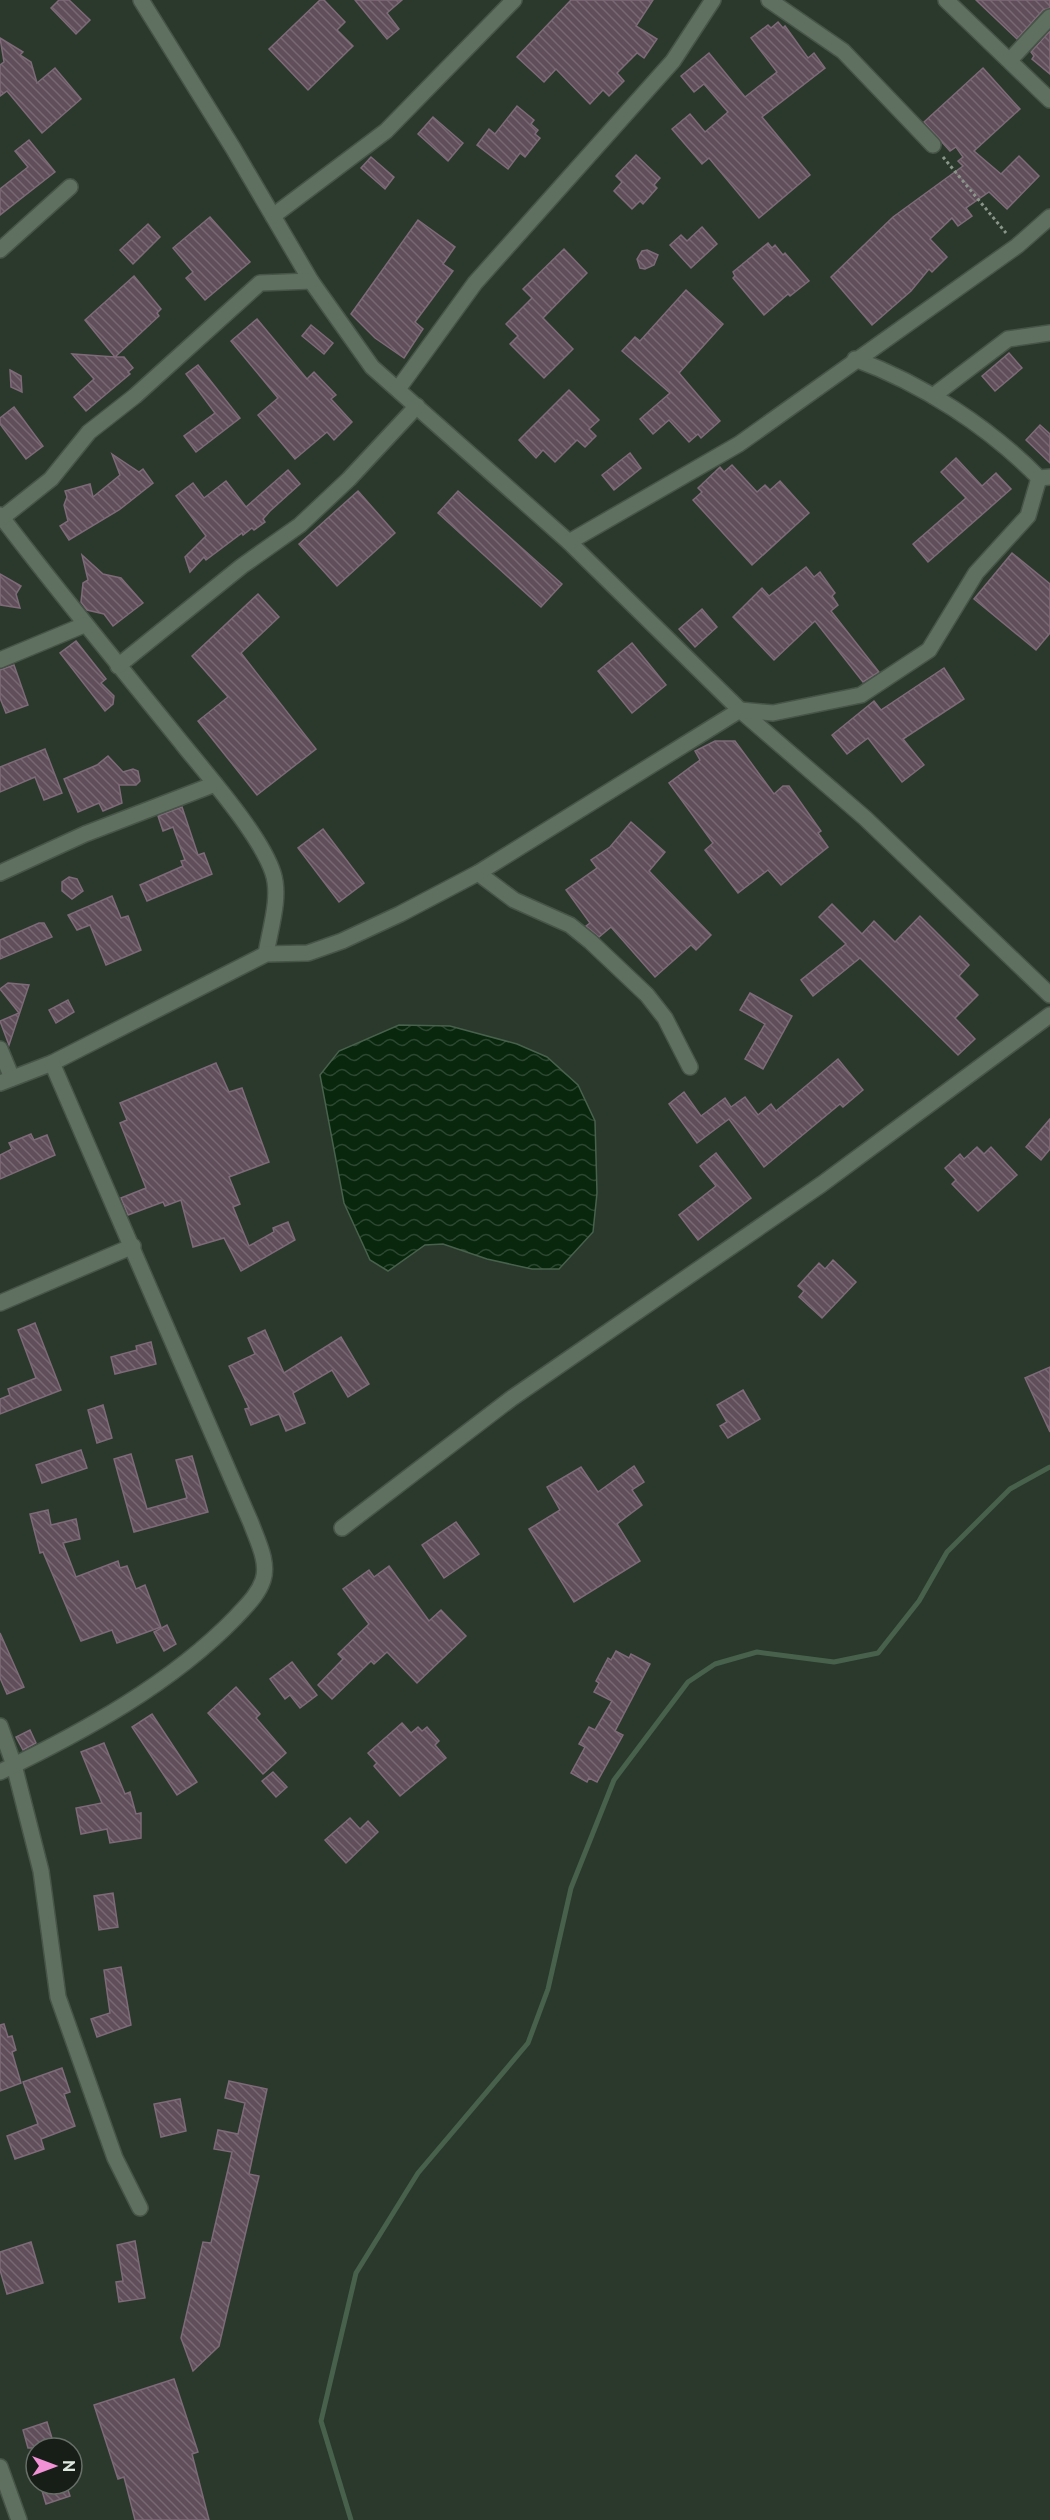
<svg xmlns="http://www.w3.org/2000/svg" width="1050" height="2520" font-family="Raleway,sans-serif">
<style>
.water{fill:url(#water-waves);stroke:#48614c;stroke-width:1.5}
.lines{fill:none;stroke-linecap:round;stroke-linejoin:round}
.stream{stroke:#48614c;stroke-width:5}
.building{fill:url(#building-back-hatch);stroke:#7e6a78;stroke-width:1.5}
.minor-casing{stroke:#475448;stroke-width:18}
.tertiary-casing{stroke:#475448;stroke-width:18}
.path{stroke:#8b968b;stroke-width:3;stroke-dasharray:3 3;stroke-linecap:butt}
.minor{stroke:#5f7060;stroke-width:15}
.tertiary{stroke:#5f7060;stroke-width:15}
</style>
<defs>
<pattern id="water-waves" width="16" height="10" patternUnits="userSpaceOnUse" patternTransform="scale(1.5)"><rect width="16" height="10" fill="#08270d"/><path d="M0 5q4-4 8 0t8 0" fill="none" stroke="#2c4630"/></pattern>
<pattern id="building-back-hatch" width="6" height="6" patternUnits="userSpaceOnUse" patternTransform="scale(1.5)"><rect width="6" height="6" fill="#614e5b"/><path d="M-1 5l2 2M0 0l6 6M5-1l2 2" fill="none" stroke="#776872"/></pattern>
</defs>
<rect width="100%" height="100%" fill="#2a392b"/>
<!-- water -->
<polygon class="water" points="399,1025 450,1026 517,1044 547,1057 578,1085 595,1121 597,1193 593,1232 559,1269 532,1269 487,1259 443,1244 425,1245 388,1271 370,1260 344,1203 320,1075 339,1051"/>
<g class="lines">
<!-- stream -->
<polyline class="stream" points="351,2520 321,2421 356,2273 418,2173 528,2043 548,1989 571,1888 614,1780 688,1682 715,1664 757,1652 834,1662 878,1653 919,1601 947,1552 1010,1489 1050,1467"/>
</g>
<!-- building -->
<g class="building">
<polygon points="59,0 69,0 90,20 76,34 51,8"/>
<polygon points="320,0 324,0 345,22 337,30 353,46 308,90 269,49"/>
<polygon points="355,0 402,0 387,13 399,29 387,39"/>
<polygon points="571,0 653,0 636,26 657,39 644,58 637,53 617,73 624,81 609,96 603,90 590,104 556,69 544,82 517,57"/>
<polygon points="976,0 1050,0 1050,8 1043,10 1017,39"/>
<polygon points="778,22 783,28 785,26 808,58 814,53 825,68 762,117 810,175 759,218 709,158 702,164 672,129 690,114 705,132 728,112 704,84 694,92 681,76 709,53 745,97 777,72 751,38 768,25 771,28"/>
<polygon points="1050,31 1050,74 1032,59 1034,56 1031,52"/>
<polygon points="0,38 23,52 20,55 31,62 37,83 55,68 81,99 42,133 7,91 0,96 0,65 4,62"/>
<polygon points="983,68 1020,109 974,151 1001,174 1019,156 1039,176 1007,209 989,192 966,208 972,216 958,226 952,218 930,239 947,257 932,272 929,269 911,291 872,325 831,277 893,217 963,166 958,161 963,157 956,147 950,151 924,122"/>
<polygon points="517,106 534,120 531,124 538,130 535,134 540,138 525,157 520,153 508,169 477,145 489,129 495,134"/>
<polygon points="433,117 463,143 448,161 418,134"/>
<polygon points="29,140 55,172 0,215 0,189 28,167 15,151"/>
<polygon points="636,155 660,178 654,185 657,188 643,204 640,201 632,209 614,191 622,182 616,176"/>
<polygon points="371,157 394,177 385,189 361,168"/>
<polygon points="210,217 250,262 205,300 186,278 193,272 173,248"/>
<polygon points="418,220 455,247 443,264 453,271 415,322 423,329 404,358 375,338 351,314"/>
<polygon points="148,224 160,237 133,264 120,250"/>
<polygon points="702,227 717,244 691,268 670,245 681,235 687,241"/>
<polygon points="768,243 772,248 775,245 783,255 785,253 809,281 790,296 788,294 764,315 733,278 735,276 733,272"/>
<polygon points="564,249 587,273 543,318 573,349 544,378 510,344 518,336 506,324 532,298 523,289"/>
<polygon points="647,250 658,255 654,265 645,269 640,268 637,259 642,251"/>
<polygon points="134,276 161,309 157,313 159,316 115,357 124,357 133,368 128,372 130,374 86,411 74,397 94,379 72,354 115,357 85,320"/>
<polygon points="686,290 723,324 679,373 720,421 701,438 698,434 689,442 669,420 653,434 640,419 670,393 622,351 635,337 640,341"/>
<polygon points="257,319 307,379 314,372 336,395 331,399 352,422 334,440 327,432 295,459 258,415 278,398 231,341"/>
<polygon points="311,325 333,343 324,354 302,336"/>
<polygon points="1009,353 1022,368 995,391 982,376"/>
<polygon points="198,365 240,418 196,452 184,436 215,413 186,374"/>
<polygon points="10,370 21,376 22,392 11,387"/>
<polygon points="569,390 599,420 589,429 596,436 585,447 577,440 555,462 543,450 536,458 519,440"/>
<polygon points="14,407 43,446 26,459 0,424 0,418"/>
<polygon points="1040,425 1050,434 1050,463 1026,440"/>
<polygon points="630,453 641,468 614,490 602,475"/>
<polygon points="112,454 139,472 143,469 153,483 119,510 69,540 60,526 68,521 64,505 67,497 65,491 90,484 93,497 120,475"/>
<polygon points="956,458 982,486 996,473 1011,489 928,562 913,544 966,498 941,472"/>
<polygon points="732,465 757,492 765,485 770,490 780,481 809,513 752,565 693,500 702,492 698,488 720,467 724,472"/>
<polygon points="288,470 300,484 270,511 263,519 265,522 254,530 252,528 243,535 242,533 206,560 204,557 190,572 185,557 206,536 176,496 193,483 204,498 226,481 246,507"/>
<polygon points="358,491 395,533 337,586 299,544"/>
<polygon points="458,491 562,584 541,607 438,513"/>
<polygon points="1012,553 1050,584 1050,633 1036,650 974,599"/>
<polygon points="82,555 103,574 121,578 143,603 113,626 104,614 87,610 81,602 83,583 88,580"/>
<polygon points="806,567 814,577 820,572 835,593 832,596 838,605 831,611 879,672 863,682 815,621 774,660 733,617 762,588 769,596"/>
<polygon points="0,574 21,586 16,594 20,608 0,605"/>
<polygon points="258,594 279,617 241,653 316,749 257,795 198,721 228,697 192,656"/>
<polygon points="702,609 717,627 695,647 679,629"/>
<polygon points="76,641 106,679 101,683 114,696 113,704 105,711 60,653"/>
<polygon points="632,643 666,685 632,713 598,671"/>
<polygon points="14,665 28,705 6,713 0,698 0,670"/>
<polygon points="944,668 964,699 903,739 924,765 902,782 868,738 847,754 832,735 874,701 881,710"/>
<polygon points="715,741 735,741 774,794 783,786 789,786 821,831 818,833 828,847 781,885 768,870 738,893 705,850 713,843 669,783 700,760 695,751"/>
<polygon points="45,749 62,793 44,800 35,777 0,792 0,767"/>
<polygon points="108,756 123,772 133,769 138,771 140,781 136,785 119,785 122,803 103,811 99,803 78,812 64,779 97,765"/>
<polygon points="182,807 198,855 204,853 212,874 147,901 140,885 183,866 181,861 185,860 173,827 163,831 158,816"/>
<polygon points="631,822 665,852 649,871 711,935 696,950 691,945 655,977 611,927 599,937 586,926 590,923 566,890 597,868 591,860 610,847"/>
<polygon points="323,829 364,883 339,902 298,848"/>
<polygon points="69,877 77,879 83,891 72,899 62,891 62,882"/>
<polygon points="112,896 121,918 128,916 141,950 106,965 90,925 77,930 68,915"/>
<polygon points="832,904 862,934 874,921 895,942 920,916 969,965 959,976 978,995 955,1018 975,1039 958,1055 860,958 813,996 801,980 846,944 819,917"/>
<polygon points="39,923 44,923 52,937 0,959 0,940"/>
<polygon points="8,983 29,985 9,1045 0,1021 19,1013 0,989"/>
<polygon points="750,993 792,1016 763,1069 745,1059 765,1024 740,1010"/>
<polygon points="68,1000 74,1012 56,1023 49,1010"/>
<polygon points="838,1059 863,1090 843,1107 840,1104 764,1167 729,1119 697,1143 669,1104 684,1092 701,1116 725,1098 731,1107 745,1097 758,1115 771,1104 776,1111"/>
<polygon points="216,1063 229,1092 242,1088 269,1162 229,1177 240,1204 233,1207 249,1246 274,1232 273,1228 288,1222 295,1240 241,1271 224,1238 193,1247 181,1200 165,1206 163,1202 128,1215 121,1198 146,1188 120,1123 127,1120 120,1103"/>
<polygon points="1050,1119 1050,1149 1041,1160 1026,1147"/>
<polygon points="31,1134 34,1140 47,1135 55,1155 0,1179 0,1155 12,1149 9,1143"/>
<polygon points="977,1147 984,1154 991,1147 1017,1175 978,1211 952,1184 956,1180 945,1168 960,1154 964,1159"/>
<polygon points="716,1153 751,1198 698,1240 679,1215 716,1186 700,1166"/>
<polygon points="833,1260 856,1282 822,1318 799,1297 804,1291 798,1286 819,1263 825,1269"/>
<polygon points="35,1323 61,1390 0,1414 0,1399 10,1395 8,1389 36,1378 18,1330"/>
<polygon points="265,1330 284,1373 341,1337 369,1384 348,1397 332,1370 293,1393 305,1423 286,1431 279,1414 251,1425 245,1409 249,1408 229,1366 255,1354 248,1338"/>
<polygon points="151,1342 156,1364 115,1374 111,1357 137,1350 136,1346"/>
<polygon points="1050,1367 1050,1432 1025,1378"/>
<polygon points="743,1390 760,1419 728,1438 720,1426 727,1422 717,1405"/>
<polygon points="103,1405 112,1438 97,1443 88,1410"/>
<polygon points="81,1450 87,1468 42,1483 36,1465"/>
<polygon points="131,1454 147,1509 187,1498 176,1460 192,1456 208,1512 134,1532 114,1459"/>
<polygon points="634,1466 644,1482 632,1490 642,1505 617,1524 640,1561 574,1602 529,1529 560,1510 547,1487 581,1467 598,1492"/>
<polygon points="48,1510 51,1525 76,1519 80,1539 63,1543 76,1577 118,1561 120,1568 127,1566 136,1589 145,1585 161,1627 117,1643 112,1630 81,1641 43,1552 40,1553 30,1514"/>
<polygon points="456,1522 479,1554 444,1578 422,1545"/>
<polygon points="389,1566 429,1621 441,1610 466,1636 417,1683 387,1652 374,1664 371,1661 332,1699 318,1685 343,1659 338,1654 369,1624 343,1589 369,1570 374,1577"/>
<polygon points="167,1625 176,1644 164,1651 154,1632"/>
<polygon points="0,1633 24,1687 7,1694 0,1678"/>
<polygon points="616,1651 629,1658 631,1654 650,1664 615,1731 623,1735 597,1782 589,1778 587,1782 571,1773 585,1747 579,1744 589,1727 595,1730 612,1701 594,1692 599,1683 596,1681 608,1658 611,1660"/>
<polygon points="292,1662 317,1695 300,1708 290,1695 285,1699 270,1679"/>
<polygon points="236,1687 260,1714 256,1718 286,1753 263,1774 208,1713"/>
<polygon points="152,1714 197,1782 177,1795 132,1727"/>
<polygon points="402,1723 411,1733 418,1727 422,1731 427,1727 439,1741 435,1745 446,1758 400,1796 374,1766 377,1763 368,1753"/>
<polygon points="30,1730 36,1743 23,1750 16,1737"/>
<polygon points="104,1743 125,1794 130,1792 136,1814 141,1813 141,1838 110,1843 107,1829 81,1834 76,1808 102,1803 81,1752"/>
<polygon points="273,1772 287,1787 276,1797 262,1781"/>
<polygon points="350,1818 360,1829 368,1821 378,1832 346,1863 325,1840"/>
<polygon points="113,1893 118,1927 99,1930 94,1896"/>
<polygon points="121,1967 131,2025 97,2037 91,2019 110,2013 104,1970"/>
<polygon points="4,2024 8,2037 12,2036 16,2050 12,2052 21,2083 0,2091 0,2025"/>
<polygon points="62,2068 70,2092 64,2094 75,2126 41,2139 44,2149 15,2159 7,2136 38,2124 23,2082"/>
<polygon points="229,2081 267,2089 249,2174 259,2176 219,2346 193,2371 181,2338 203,2242 211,2243 232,2152 214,2149 218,2130 238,2134 245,2103 225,2098"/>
<polygon points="180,2099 186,2131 161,2137 154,2104"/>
<polygon points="135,2241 145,2298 119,2302 116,2282 123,2281 117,2245"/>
<polygon points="31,2242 43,2283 7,2294 0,2270 0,2252"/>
<polygon points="174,2379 198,2452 192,2454 209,2520 135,2520 124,2477 118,2479 94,2405"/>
<polygon points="47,2422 55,2448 28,2448 23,2430"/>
<polygon points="40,2484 66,2484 70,2496 46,2504"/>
</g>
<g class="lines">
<!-- minor casing -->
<g class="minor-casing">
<g id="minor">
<polyline points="141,0 233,148 311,281 372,367 569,542 740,710 865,818 1050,995"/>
<polyline points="769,0 843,51 933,145"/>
<polyline points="946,0 1050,100"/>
<polyline points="1010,60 1050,17"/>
<polyline points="273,216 386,131 514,0"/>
<polyline points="0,250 70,187"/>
<path d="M855,359C923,384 989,427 1039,478L1050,477"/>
<polyline points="398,389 475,283 673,61 713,0"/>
<polyline points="933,396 1008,339 1050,333"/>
<path d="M0,515C60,594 123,670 185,747C210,778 261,836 273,873C281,897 270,929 266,954"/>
<polyline points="2,518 51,479 89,432 135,396 260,283 311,281"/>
<polyline points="569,542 739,444 1017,246 1050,217"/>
<polyline points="0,660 84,625"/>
<polyline points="118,666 242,566 300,525 349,479 417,406"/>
<polyline points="0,873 85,834 215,784"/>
<polyline points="478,873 514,900 570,925 591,942 647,995 665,1018 690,1067"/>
<polyline points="0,1049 12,1078"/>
<polyline points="0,1083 52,1063 266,954 308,953 342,941 400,914 478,873 740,710 773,713 861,695 929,650 976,573 1028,516 1039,478"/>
<polyline points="0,1303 133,1246"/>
<polyline points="342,1528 512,1398 822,1184 1050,1015"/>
<polyline points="0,1726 14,1765 41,1871 58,1997 115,2158 140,2208"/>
<path d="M0,1772C83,1732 171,1684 236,1617C247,1605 258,1595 263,1580C269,1562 257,1540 251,1523L52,1063"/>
</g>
</g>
<!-- tertiary casing -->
<g class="tertiary-casing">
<polyline id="tertiary" points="0,2467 19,2520"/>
</g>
<!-- path -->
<polyline class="path" points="943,157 1006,233"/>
<!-- minor -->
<use href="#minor" class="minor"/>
<!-- tertiary -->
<use href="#tertiary" class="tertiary"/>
</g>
<!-- north arrow -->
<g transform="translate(54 2466) rotate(90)"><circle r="28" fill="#171e18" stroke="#676f68" stroke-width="1.5"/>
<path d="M0-4.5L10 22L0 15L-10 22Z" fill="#f391d6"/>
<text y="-9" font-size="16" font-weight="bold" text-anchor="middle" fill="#dfe8df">N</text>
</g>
</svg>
